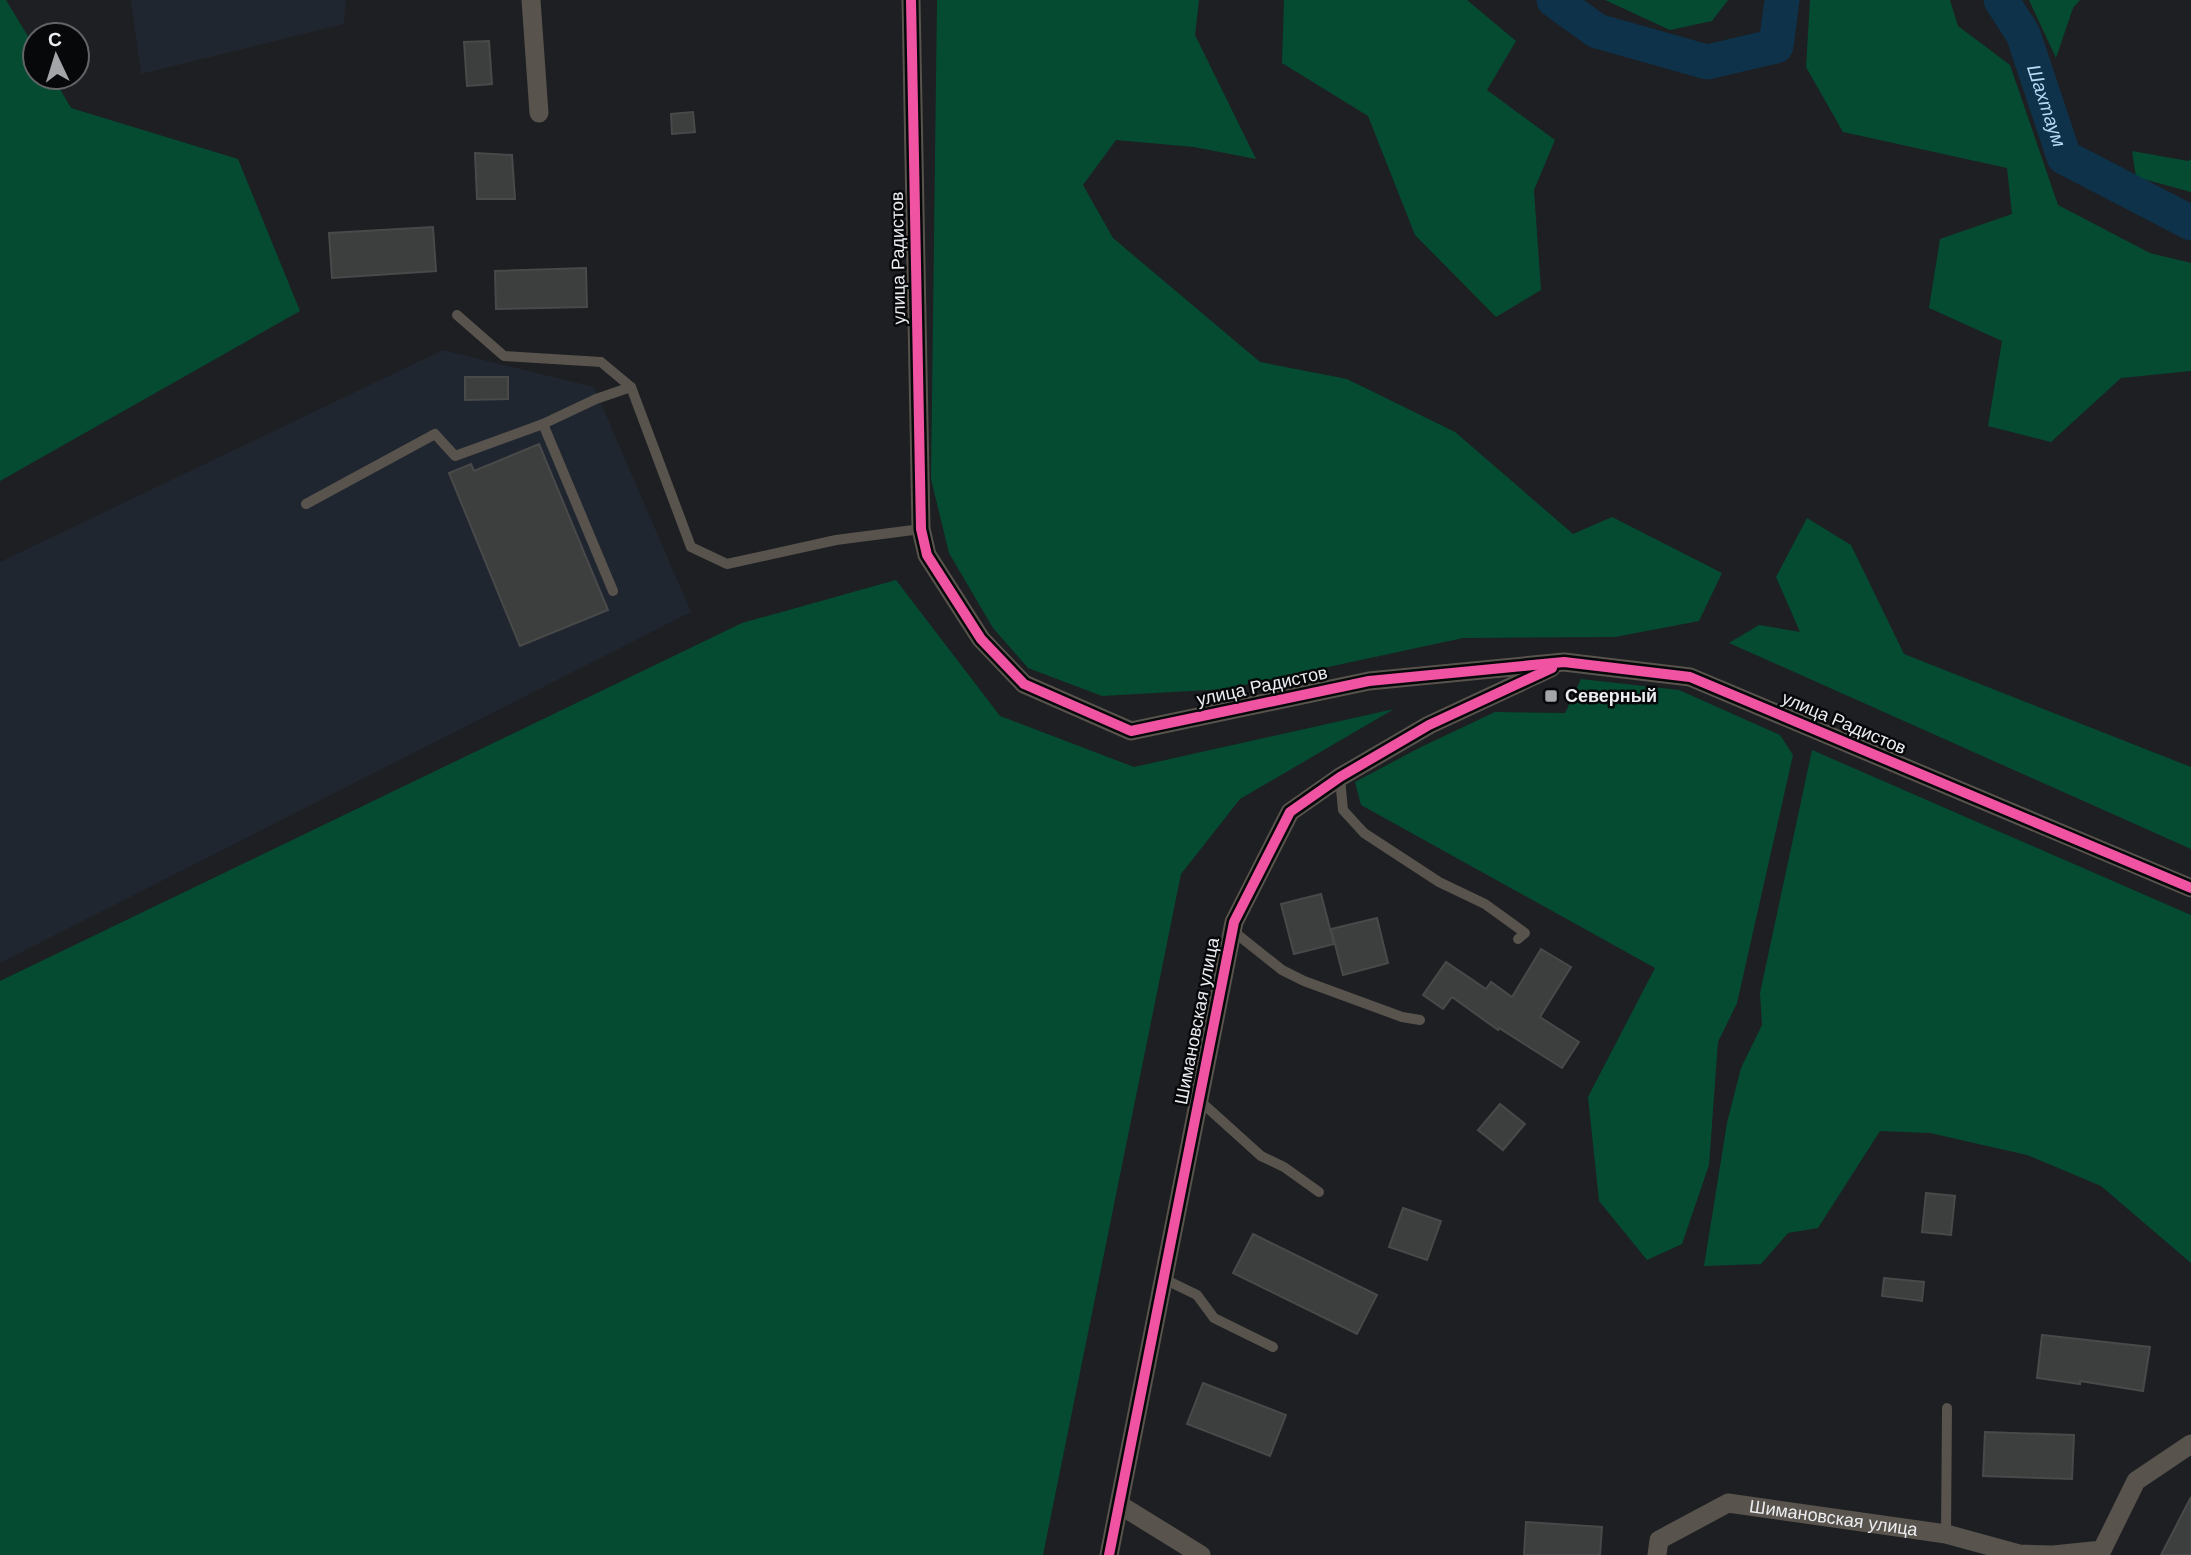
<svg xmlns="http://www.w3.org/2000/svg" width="2191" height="1555" font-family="Arial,sans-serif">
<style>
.built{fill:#202630}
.forest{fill:#054b32}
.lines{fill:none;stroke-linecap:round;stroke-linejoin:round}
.river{stroke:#0d324a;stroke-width:35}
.building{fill:#3d3e3e;stroke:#49494a;stroke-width:2}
.lane{stroke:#58534d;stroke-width:10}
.street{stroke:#58534d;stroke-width:19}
.cycleway-casing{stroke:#07080a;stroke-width:15}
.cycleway{stroke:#f153a3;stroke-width:10}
.poi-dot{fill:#a3a5a9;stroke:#07080a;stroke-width:2.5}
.labels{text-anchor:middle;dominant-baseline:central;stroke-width:5;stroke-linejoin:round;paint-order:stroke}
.street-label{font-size:18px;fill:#ebedf1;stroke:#07080a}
.poi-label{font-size:18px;font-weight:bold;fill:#ebedf1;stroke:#07080a;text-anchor:start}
.water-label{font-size:19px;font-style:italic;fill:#b6daf6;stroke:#07080a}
</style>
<rect width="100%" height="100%" fill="#1d1f22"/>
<!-- built -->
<g class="built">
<polygon points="131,0 346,0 344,24 141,74"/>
<polygon points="443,350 594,387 691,612 0,963 0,562"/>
</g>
<!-- forest -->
<g class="forest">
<polygon points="0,0 6,0 35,48 35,77 53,77 71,108 238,159 300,311 0,481"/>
<polygon points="937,0 1199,0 1195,35 1256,159 1194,147 1116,140 1083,185 1113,238 1260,362 1347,379 1455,432 1573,534 1612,517 1722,573 1699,621 1615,637 1463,638 1226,689 1102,696 1028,668 993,628 949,553 931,479"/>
<polygon points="1284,0 1467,0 1516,41 1487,90 1555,140 1534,190 1541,290 1496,317 1415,235 1368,116 1282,63"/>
<polygon points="1605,0 1728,0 1712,21 1670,30"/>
<polygon points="1810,0 1950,0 1958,26 2010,65 2058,205 2150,253 2191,263 2191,371 2121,378 2051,442 1988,426 2002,341 1929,308 1940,239 2012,214 2007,168 1843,132 1806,67"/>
<polygon points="2029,0 2080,0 2073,8 2056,58"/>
<polygon points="2132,151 2188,161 2191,159 2191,192 2136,177"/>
<polygon points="1807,518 1851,545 1904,654 2191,767 2191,849 1729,643 1759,625 1800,632 1776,577"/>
<polygon points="896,580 1000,716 1134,767 1394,709 1240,799 1181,874 1043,1555 0,1555 0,981 742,623"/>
<polygon points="1581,679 1679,690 1780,735 1793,755 1737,1003 1718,1042 1709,1165 1682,1244 1647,1260 1599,1201 1588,1097 1655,968 1361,805 1355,782 1421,747 1495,712 1565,713"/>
<polygon points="1812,750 2191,915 2191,1263 2101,1186 2027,1155 1930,1133 1880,1131 1818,1228 1788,1233 1761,1264 1704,1266 1727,1123 1741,1068 1762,1025 1760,993"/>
</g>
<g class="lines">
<!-- river -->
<g class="river">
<polyline points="1554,0 1597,31 1707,62 1776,46 1782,0"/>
<path id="s1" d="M2001,0L2023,34L2064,157L2191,223"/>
</g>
</g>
<!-- building -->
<g class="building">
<polygon points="489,41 492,84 467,86 464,42"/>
<polygon points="693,112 695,132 672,134 671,114"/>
<polygon points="475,153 512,155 515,199 477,199"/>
<polygon points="433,227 436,271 332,278 329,233"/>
<polygon points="586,268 587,307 496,309 495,271"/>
<polygon points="465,377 508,377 508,399 465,400"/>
<polygon points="539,444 608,610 520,646 449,473 471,464 474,471"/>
<polygon points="1321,894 1334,944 1294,954 1281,904"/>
<polygon points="1377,918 1388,963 1343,975 1331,929"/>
<polygon points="1541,949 1571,967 1540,1017 1579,1042 1562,1068 1499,1028 1498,1030 1452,997 1443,1009 1423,995 1446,962 1486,989 1491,982 1512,997"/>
<polygon points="1500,1104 1525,1124 1503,1150 1478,1130"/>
<polygon points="1926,1193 1955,1196 1951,1235 1922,1232"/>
<polygon points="1403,1208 1441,1221 1427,1260 1389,1247"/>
<polygon points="1253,1234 1377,1295 1357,1334 1233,1273"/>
<polygon points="1884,1278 1924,1282 1922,1301 1882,1296"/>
<polygon points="2042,1335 2150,1347 2143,1391 2080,1381 2080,1384 2037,1378"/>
<polygon points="1203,1383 1286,1415 1270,1456 1187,1424"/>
<polygon points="1985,1432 2074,1435 2072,1479 1983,1476"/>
<polygon points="2191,1497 2191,1555 2161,1555"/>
<polygon points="1526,1522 1602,1527 1600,1555 1524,1555"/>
</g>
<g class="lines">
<!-- lane -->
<g class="lane">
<polyline points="457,315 504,356 601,362 631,387 691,547 727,564 836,540 921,529"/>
<polyline points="543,424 613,591"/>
<polyline points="306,504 435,434 455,456 543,424 596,399 631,387"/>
<polyline points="1340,778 1343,810 1364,833 1439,882 1485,904 1525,933 1518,939"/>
<polyline points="1233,931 1282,970 1304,981 1402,1017 1420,1020"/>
<polyline points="1200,1101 1261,1156 1284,1167 1319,1192"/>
<polyline points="1164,1279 1197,1295 1214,1318 1273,1347"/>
<polyline points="1946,1534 1947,1408"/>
</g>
<!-- street -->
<g class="street">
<polyline points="531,0 539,113"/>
<polyline points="911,0 921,529 927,555 981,639 1024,684 1131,731 1369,681 1564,662 1690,677 2191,888"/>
<polyline points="1120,1505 1201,1555"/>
<polyline points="1109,1555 1234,922 1290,812 1340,777 1429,725 1551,668"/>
<path id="s2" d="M1657,1555L1659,1540L1728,1503L1946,1534L2019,1554L2053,1555L2102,1550L2136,1481L2191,1444"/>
</g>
<!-- cycleway casing -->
<g class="cycleway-casing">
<g id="cycleway">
<polyline points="911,0 921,529 927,555 981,639 1024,684 1131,731 1369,681 1564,662 1690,677 2191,888"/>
<polyline points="1109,1555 1234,922 1290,812 1340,777 1429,725 1552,668"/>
</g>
</g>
<!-- cycleway -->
<use href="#cycleway" class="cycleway"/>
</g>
<!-- markers -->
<rect class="poi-dot" x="1544" y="689" width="14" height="14" rx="3.5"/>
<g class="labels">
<!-- street labels -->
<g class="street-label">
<text transform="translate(898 258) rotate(-91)">улица Радистов</text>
<text transform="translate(1262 686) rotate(-12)">улица Радистов</text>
<text transform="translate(1844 723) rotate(23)">улица Радистов</text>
<text transform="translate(1197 1021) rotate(-79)">Шимановская улица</text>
<text stroke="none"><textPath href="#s2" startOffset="200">Шимановская улица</textPath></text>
</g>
<!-- poi labels -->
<g class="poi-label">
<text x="1565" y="696">Северный</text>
</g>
<!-- water labels -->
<g class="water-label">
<text stroke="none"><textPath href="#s1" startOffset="116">Шахтаум</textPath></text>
</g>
</g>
<!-- north arrow -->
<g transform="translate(56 56) rotate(356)"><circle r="33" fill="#07080a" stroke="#626466" stroke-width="2"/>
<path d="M0-5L12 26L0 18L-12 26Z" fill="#a3a5a9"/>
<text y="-10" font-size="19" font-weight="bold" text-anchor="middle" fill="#ebedf1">С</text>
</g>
</svg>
